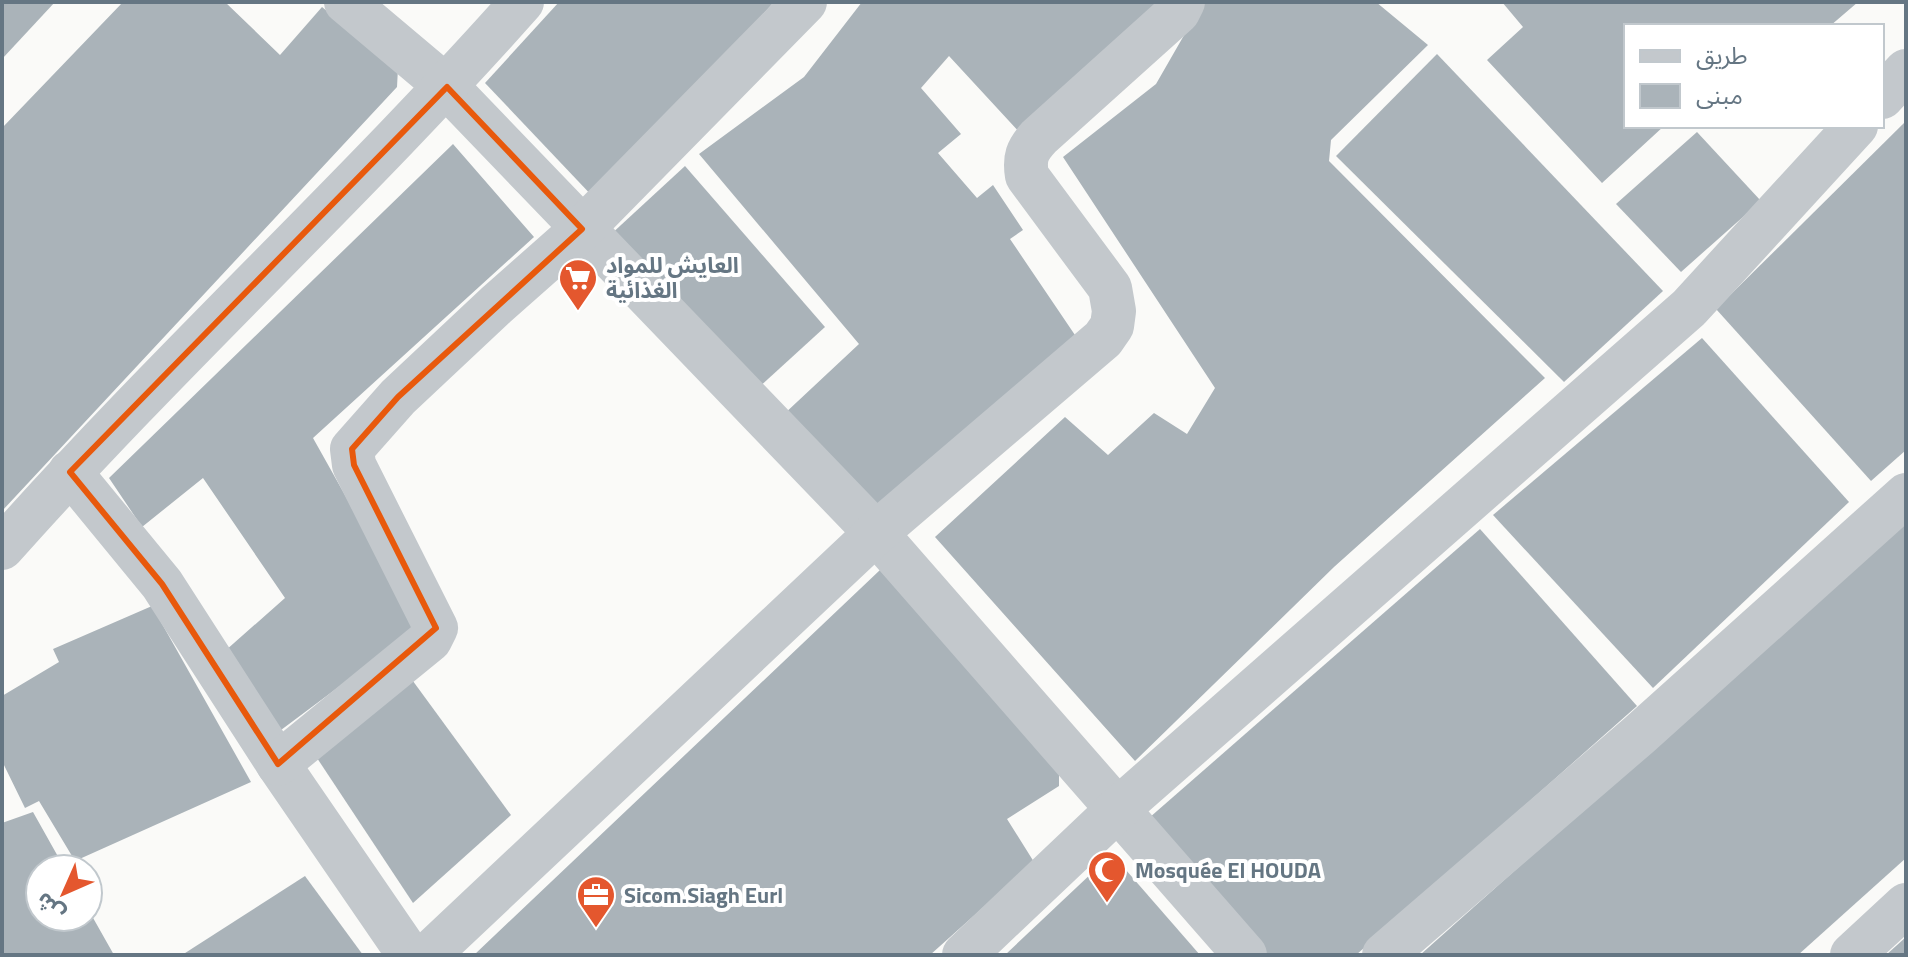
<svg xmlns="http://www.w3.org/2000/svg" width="1908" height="957" font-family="'Titillium Web','Noto Sans Arabic',sans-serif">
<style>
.building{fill:#aab3b9}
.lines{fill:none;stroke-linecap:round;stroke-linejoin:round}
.minor{stroke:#c3c8cc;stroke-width:44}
.marked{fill:none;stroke:#e8590c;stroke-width:6;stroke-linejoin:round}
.labels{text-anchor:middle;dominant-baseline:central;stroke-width:8;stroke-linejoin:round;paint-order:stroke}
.poi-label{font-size:22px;font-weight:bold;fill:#657683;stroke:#fff;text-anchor:start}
</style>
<rect width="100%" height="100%" fill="#fafaf8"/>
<!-- building -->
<g class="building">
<polygon points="2,2 55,2 2,59"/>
<polygon points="123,2 225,2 280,55 322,7 398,68 397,87 2,511 2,128"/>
<polygon points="559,2 774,2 596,200 485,83"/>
<polygon points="862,2 1159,2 1022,135 949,56 921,88 961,134 938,153 977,198 993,185 1023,230 1010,239 1077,338 870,513 782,416 859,344 699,154 804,77"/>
<polygon points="1201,2 1376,2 1428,45 1331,140 1329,161 1545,378 1334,567 1135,761 935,537 1065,417 1108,455 1154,413 1187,434 1215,388 1063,157 1156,84 1202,4"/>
<polygon points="1502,2 1858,2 1830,26 1626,26 1626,126 1664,126 1602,183 1487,60 1523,27"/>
<polygon points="1437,54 1663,291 1564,382 1336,156"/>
<polygon points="1906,121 1906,450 1871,481 1716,309"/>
<polygon points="1697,132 1761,201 1681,272 1616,204"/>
<polygon points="453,144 534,237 313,438 419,627 281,730 225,651 285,598 203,478 142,527 109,478"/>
<polygon points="685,166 825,327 755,391 608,237"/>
<polygon points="1702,338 1849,502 1653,688 1493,515"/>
<polygon points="1906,522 1906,858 1798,955 1420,955"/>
<polygon points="1480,529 1637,706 1356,955 1257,955 1141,825"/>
<polygon points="880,570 1059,770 1059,786 1007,819 1034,862 930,955 474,955"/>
<polygon points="152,606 251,782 75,861 39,801 25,808 2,761 2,696 59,662 53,649"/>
<polygon points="410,677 511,815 413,903 317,758"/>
<polygon points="33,812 65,869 40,869 40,917 88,917 88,909 114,955 2,955 2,823"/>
<polygon points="1112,854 1200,955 1005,955"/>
<polygon points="305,876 363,955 182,955"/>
<polygon points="1906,937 1906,955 1886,955"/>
</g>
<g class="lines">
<!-- minor -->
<g class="minor">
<polyline points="346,2 447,87 876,533 1245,955"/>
<polyline points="1882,97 1906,71"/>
<polyline points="70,472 162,584 278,764 409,955"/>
<path d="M2,548C169,360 355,190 522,2"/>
<polyline points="278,764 430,640 436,628 354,465 352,449 398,397 496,305 582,229 805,2"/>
<path d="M428,955L876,533L1103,339L1112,326L1114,311L1110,288L1027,176C1024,158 1027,150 1039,137L1178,12L1183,2"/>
<polyline points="964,955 1118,809 1689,308 1856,126"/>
<polyline points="1384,955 1639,735 1906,495"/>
<polyline points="1852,955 1906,905"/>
</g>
</g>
<!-- marked area -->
<path class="marked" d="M447,87L582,229L398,397L352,449L354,465L436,628L278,764L162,584L70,472Z"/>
<!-- icons -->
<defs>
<g id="supermarket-pin" transform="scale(2)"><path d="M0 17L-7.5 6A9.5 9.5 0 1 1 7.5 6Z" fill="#e4572e" stroke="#fff"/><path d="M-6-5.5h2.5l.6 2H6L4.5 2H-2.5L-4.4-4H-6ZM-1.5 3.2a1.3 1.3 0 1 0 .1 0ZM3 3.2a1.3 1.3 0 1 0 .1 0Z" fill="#fff"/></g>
<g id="mosque-pin" transform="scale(2)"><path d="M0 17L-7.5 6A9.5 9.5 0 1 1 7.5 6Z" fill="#e4572e" stroke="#fff"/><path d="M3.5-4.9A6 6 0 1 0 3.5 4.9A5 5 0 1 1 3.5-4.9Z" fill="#fff"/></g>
<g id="office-pin" transform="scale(2)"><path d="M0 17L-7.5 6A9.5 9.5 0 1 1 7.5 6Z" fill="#e4572e" stroke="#fff"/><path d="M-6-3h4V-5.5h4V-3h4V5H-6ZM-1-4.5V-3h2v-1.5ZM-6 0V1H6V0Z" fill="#fff"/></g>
</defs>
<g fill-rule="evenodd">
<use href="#supermarket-pin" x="578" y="278"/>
<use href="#mosque-pin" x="1107" y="870"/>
<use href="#office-pin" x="596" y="895"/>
</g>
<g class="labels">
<!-- poi labels -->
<g class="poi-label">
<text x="606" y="265">العايش للمواد<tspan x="606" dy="25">الغذائية</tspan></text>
<text x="1135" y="870">Mosquée El HOUDA</text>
<text x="624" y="895">Sicom.Siagh Eurl</text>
</g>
</g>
<!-- border -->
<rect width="1908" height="957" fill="none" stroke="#657683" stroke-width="8"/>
<!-- legend -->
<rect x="1624" y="24" width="260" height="104" fill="#ffffff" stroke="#c1c8cd" stroke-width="2"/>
<rect x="1640" y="50" width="40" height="12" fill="#c3c8cc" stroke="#c1c8cd" stroke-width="2"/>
<text x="1696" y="64" font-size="24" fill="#657683">طريق</text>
<rect x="1640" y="84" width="40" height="24" fill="#aab3b9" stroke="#c1c8cd" stroke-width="2"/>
<text x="1696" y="104" font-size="24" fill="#657683">مبنى</text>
<!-- north arrow -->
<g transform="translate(64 893) rotate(225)"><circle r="38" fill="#ffffff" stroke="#c1c8cd" stroke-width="2"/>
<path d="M0-6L14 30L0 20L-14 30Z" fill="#e4572e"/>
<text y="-12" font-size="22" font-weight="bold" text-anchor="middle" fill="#657683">ش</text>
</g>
</svg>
